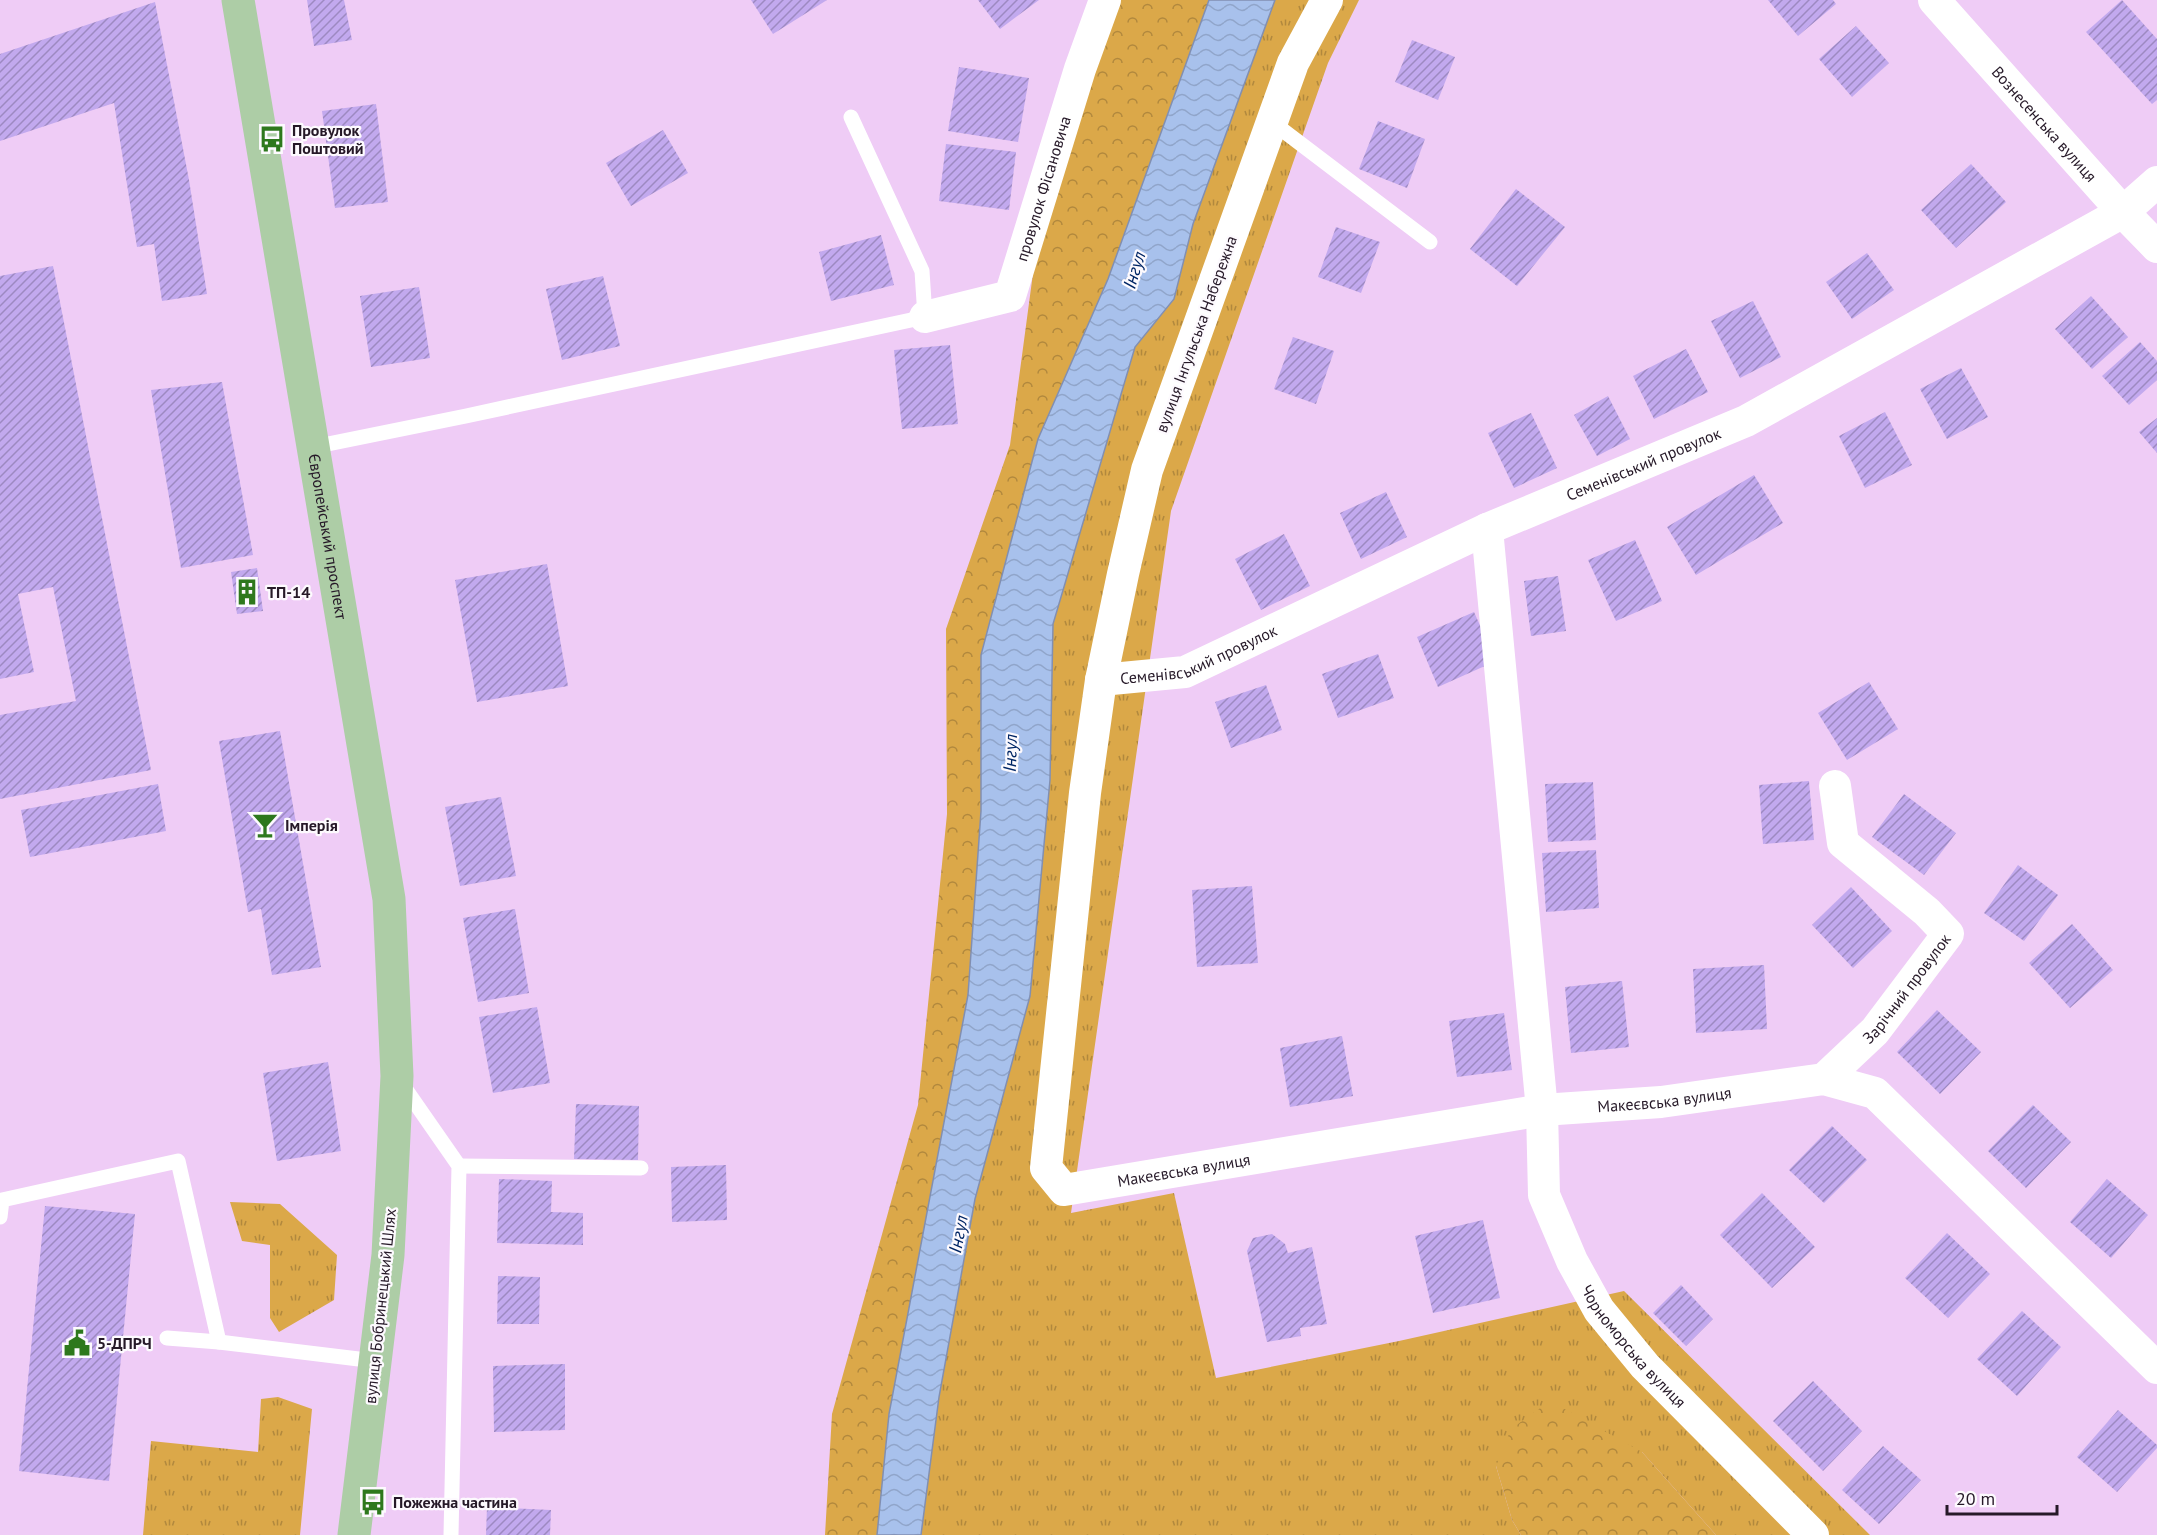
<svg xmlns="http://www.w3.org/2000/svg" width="2157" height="1535" font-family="'PT Sans',sans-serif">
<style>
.grass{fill:url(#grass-tufts)}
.forest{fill:url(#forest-crowns)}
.water{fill:url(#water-waves);stroke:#818fb1;stroke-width:1.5}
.building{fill:url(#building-hatch)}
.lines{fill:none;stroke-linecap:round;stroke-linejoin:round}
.service{stroke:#fff;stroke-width:15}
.minor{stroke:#fff;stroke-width:32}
.primary{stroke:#adcda6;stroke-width:33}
.labels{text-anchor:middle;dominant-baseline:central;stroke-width:4.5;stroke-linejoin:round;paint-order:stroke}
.street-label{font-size:16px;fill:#261928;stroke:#fdfafe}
.poi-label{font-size:16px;font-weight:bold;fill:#261928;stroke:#fdfafe;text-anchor:start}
.water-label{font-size:18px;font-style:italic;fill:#012665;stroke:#fdfafe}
</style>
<defs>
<pattern id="grass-tufts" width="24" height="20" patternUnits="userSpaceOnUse" patternTransform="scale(1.5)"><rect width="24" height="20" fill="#dba849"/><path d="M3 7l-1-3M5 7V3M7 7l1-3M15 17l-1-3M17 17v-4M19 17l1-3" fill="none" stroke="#b1883d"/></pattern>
<pattern id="forest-crowns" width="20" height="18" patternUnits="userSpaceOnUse" patternTransform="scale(1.5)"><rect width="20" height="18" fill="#dba849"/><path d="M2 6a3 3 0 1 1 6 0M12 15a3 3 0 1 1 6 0" fill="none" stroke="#b1883d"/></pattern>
<pattern id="water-waves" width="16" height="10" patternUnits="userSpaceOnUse" patternTransform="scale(1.5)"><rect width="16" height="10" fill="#a8c1ec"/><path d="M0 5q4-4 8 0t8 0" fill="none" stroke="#90a5ca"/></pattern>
<pattern id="building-hatch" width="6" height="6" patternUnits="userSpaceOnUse" patternTransform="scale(1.5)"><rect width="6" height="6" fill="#c2a9ee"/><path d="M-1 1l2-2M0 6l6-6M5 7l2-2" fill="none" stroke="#9d89c1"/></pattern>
</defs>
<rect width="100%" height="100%" fill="#efccf6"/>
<!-- grass -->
<g class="grass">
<polygon points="1275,0 1359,0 1328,63 1171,511 1071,1213 1174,1193 1216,1378 1399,1341 1624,1291 1870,1535 1716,1535 1642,1452 1496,1466 1512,1520 1521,1535 921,1535 939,1397 975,1199 1030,996 1050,780 1053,624 1135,347 1174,299 1193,224"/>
<polygon points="230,1202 280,1204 337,1255 334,1300 279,1332 270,1318 270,1245 242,1241"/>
<polygon points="278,1397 312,1409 300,1535 143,1535 151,1441 258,1452 261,1399"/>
</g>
<!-- forest -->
<g class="forest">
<polygon points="1114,0 1209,0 1108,279 1038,439 981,655 981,811 968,995 889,1414 877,1535 825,1535 832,1414 918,1105 947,814 946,629 1010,445 1040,221"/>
<polygon points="1550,1401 1642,1452 1716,1535 1521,1535 1512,1520 1496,1466 1511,1429"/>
</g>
<!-- water -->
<polygon class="water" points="1209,0 1275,0 1193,224 1174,299 1135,347 1053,624 1050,780 1030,996 975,1199 939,1397 921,1535 877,1535 889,1414 968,995 981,811 981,655 1038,439 1108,279"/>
<!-- building -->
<g class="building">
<polygon points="307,0 344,0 352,40 314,46"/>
<polygon points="751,0 827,0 773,34"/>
<polygon points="978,0 1039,0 1000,29"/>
<polygon points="1768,0 1833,0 1836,4 1798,36"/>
<polygon points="2122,0 2157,39 2157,100 2152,104 2086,32"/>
<polygon points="155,2 189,180 207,294 162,301 154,244 137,247 114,103 0,141 0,54"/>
<polygon points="1856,26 1889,63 1852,97 1819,59"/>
<polygon points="1412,40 1455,57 1438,100 1395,82"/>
<polygon points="959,67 1029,78 1018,142 948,131"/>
<polygon points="376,104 388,202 335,208 322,111"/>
<polygon points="1378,121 1425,139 1407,188 1359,169"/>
<polygon points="663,130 688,173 631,206 606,163"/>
<polygon points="946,144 1016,152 1009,210 939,201"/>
<polygon points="1971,164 2006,202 1956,248 1921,210"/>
<polygon points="1516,189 1565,227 1517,286 1470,249"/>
<polygon points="1336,227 1380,242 1361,293 1318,277"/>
<polygon points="881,235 894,285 831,301 819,252"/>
<polygon points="1867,253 1894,290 1852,319 1826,282"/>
<polygon points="53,266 151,770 0,799 0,715 76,701 53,587 18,594 34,672 0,679 0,276"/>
<polygon points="603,276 620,346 562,360 546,289"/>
<polygon points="419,287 430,358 371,367 360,296"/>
<polygon points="2091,296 2128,337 2092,369 2055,329"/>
<polygon points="1753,301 1781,357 1740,378 1711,321"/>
<polygon points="1293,337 1334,351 1316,404 1274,389"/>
<polygon points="2140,342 2157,361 2157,380 2129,405 2102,376"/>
<polygon points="950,345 958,424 902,429 894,350"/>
<polygon points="1686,349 1708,392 1654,419 1633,376"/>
<polygon points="1961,368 1988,417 1947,439 1920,389"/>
<polygon points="222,382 253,555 181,568 151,390"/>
<polygon points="1608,396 1630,439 1597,456 1574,415"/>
<polygon points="1885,412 1912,465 1865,488 1839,436"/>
<polygon points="1531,413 1557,468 1514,488 1488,433"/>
<polygon points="2157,418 2157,453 2139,432"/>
<polygon points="1754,475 1783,523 1696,575 1667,527"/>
<polygon points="1386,492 1407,537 1361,559 1340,513"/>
<polygon points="1284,534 1310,586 1261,610 1235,559"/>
<polygon points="1635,540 1662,601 1616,621 1588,560"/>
<polygon points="547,564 568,686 477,702 455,580"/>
<polygon points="257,568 263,611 237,614 231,572"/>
<polygon points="1558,576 1566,631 1531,636 1524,581"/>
<polygon points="1474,612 1496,661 1438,687 1417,637"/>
<polygon points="1378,654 1394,698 1338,718 1322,674"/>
<polygon points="1869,682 1898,729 1847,760 1818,713"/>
<polygon points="1266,685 1282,730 1231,748 1215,702"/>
<polygon points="280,731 321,967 272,975 261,909 248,912 219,741"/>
<polygon points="1809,781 1814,840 1763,844 1759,785"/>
<polygon points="1593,782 1596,840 1548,842 1545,784"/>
<polygon points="158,784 166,831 30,857 21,810"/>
<polygon points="1904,794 1956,833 1924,875 1872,837"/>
<polygon points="501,797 516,876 460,886 445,807"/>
<polygon points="1596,850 1599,908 1546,912 1542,853"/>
<polygon points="2018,865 2058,895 2024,941 1984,913"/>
<polygon points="1252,886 1258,963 1197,967 1192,890"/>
<polygon points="1851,887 1892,931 1853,968 1812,925"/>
<polygon points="515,909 529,993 478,1002 463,918"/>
<polygon points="2072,924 2113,970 2070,1008 2029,963"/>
<polygon points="1764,965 1767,1029 1696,1033 1693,969"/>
<polygon points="1622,981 1629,1047 1571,1053 1565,987"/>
<polygon points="537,1007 550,1083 493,1093 479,1017"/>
<polygon points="1937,1010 1981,1052 1940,1094 1897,1052"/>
<polygon points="1504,1013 1512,1070 1457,1077 1449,1021"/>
<polygon points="1342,1036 1353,1096 1290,1107 1280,1048"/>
<polygon points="328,1062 341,1151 277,1161 263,1073"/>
<polygon points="576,1104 639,1106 638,1160 574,1159"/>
<polygon points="2033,1105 2071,1142 2026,1188 1988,1151"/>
<polygon points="1832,1126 1867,1160 1824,1203 1789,1170"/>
<polygon points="726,1165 727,1220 672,1222 671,1167"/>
<polygon points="499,1179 552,1181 551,1212 583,1213 583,1245 497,1243"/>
<polygon points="2107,1179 2148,1215 2111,1258 2070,1222"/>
<polygon points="1762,1193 1815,1247 1772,1288 1720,1235"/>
<polygon points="45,1206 135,1214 109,1481 19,1471"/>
<polygon points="1483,1220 1500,1298 1433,1313 1415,1236"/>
<polygon points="1947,1233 1990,1274 1948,1318 1905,1278"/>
<polygon points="1272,1234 1285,1244 1288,1253 1312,1247 1327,1324 1300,1328 1301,1336 1267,1342 1247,1251 1253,1238"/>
<polygon points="498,1276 540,1277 539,1324 497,1324"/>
<polygon points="1681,1285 1713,1319 1686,1346 1653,1313"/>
<polygon points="2022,1311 2061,1347 2017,1396 1977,1359"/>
<polygon points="565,1364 565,1430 494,1432 493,1366"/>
<polygon points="1813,1381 1862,1431 1823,1471 1773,1421"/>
<polygon points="2118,1410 2157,1445 2157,1448 2117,1492 2077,1457"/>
<polygon points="1883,1446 1921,1480 1879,1524 1842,1490"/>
<polygon points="487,1507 551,1510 550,1535 486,1535"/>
</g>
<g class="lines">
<!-- service -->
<g class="service">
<polyline points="1272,122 1430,242"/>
<polyline points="313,447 466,416 925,317 922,271 851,117"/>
<polyline points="402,1084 459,1166 451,1535"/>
<polyline points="459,1166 641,1168"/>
<polyline points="0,1217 2,1200 178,1161 219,1342"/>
<polyline points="167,1338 219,1342 375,1361"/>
</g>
<!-- minor -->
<g class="minor">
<path id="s1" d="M1327,0L1293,63L1147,470L1123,574L1101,680L1085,793L1046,1168L1064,1190L1542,1110L1661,1102L1824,1079L1875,1093L2157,1368"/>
<path id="s2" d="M1934,0L2123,212L2157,247"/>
<path id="s3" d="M925,317L1010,296L1080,69L1105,0"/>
<path id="s4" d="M1487,529L1542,1110L1544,1195L1572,1261L1599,1310L1645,1366L1813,1535"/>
<path id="s5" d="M1101,680L1185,672L1487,529L1746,421L2123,212L2157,182"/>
<path id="s6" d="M1824,1079L1875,1031L1948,934L1927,912L1843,843L1835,786"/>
</g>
<!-- primary -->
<path class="primary" id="s7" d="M238,0L389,899L397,1076L388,1255L354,1535"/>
</g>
<!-- icons -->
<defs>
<g id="bus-bare" transform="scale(2.07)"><path d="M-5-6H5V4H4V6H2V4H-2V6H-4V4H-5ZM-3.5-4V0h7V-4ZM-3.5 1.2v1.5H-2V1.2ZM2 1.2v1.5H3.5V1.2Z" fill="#2e781d" stroke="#fdfafe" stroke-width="2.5" paint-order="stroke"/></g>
<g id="building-bare" transform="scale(2.07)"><path d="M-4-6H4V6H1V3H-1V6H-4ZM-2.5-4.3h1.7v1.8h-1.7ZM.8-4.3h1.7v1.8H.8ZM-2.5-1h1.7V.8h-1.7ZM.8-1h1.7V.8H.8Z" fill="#2e781d" stroke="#fdfafe" stroke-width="2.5" paint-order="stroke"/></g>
<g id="bar-bare" transform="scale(2.07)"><path d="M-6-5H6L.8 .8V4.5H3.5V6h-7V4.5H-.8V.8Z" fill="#2e781d" stroke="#fdfafe" stroke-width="2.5" paint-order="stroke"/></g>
<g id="civic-bare" transform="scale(2.07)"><path d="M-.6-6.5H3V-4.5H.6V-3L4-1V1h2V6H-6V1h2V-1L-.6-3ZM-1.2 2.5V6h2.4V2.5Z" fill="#2e781d" stroke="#fdfafe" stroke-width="2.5" paint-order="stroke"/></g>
</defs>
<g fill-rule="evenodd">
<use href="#bus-bare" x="272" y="139"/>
<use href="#building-bare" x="247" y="592"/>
<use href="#bar-bare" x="265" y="825"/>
<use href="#civic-bare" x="77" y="1343"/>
<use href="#bus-bare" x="373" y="1502"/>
</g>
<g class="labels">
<!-- street labels -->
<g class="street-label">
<text stroke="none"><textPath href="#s2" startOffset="166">Вознесенська вулиця</textPath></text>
<text stroke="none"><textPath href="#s3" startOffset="200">провулок Фісановича</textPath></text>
<text transform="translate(1196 334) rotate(-70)">вулиця Інгульська Набережна</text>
<text stroke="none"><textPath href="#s5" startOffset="588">Семенівський провулок</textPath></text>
<text stroke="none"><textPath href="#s7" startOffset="544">Європейський проспект</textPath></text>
<text stroke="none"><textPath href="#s5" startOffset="102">Семенівський провулок</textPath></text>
<text stroke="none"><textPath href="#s6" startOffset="123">Зарічний провулок</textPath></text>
<text stroke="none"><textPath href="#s1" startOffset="1846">Макеєвська вулиця</textPath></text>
<text stroke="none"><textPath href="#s1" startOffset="1360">Макеєвська вулиця</textPath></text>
<text transform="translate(380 1306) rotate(-84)">вулиця Бобринецький Шлях</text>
<text stroke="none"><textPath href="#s4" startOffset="846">Чорноморська вулиця</textPath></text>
</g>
<!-- poi labels -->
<g class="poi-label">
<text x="292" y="130">Провулок<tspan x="292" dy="18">Поштовий</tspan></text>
<text x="267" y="592">ТП-14</text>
<text x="285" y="825">Імперія</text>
<text x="97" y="1343">5-ДПРЧ</text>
<text x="393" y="1502">Пожежна частина</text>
</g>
<!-- water labels -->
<g class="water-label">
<text transform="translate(1134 270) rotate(-73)">Інгул</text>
<text transform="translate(1010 753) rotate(-88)">Інгул</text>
<text transform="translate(958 1234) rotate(-79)">Інгул</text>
</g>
</g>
<!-- scale -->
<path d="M1947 1505v9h110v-9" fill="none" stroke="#261928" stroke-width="3"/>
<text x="1956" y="1505" font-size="18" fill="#261928" stroke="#fdfafe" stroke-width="4.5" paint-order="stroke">20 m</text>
</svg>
